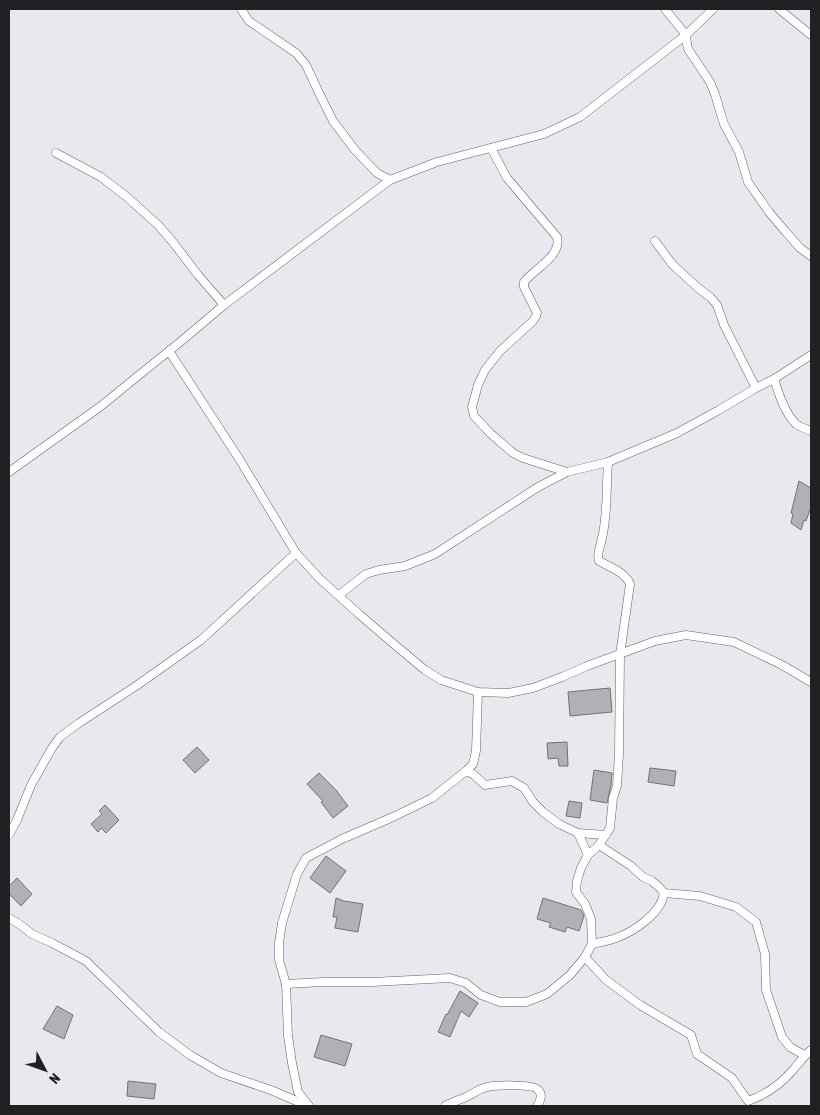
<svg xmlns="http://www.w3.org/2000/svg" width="820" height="1115" font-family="'Asap Condensed',sans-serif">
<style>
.building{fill:#afb1b7;stroke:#717277}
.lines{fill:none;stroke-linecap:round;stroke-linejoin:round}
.minor-casing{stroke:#606267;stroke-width:9}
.minor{stroke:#fff;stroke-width:8}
</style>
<rect width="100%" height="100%" fill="#e7e9ef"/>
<!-- building -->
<g class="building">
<polygon points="799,481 811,488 811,507 806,521 804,520 801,530 791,523 793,514 791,513"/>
<polygon points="610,688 612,712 570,716 568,692"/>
<polygon points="567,742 568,766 559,766 558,758 548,759 547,743"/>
<polygon points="197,747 209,760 195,773 183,760"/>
<polygon points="650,768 676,771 674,786 648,782"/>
<polygon points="594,770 612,773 611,785 607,803 590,800"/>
<polygon points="319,773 336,790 348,806 333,818 321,802 323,801 307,784"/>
<polygon points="569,801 582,803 580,818 566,816"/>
<polygon points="105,805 119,820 106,833 101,828 98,832 91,824 102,814 99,811"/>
<polygon points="326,856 346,871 330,893 310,878"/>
<polygon points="17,878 32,894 21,906 9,894 9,886"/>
<polygon points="336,898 344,901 363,904 358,932 335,928 337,917 333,917"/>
<polygon points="543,898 581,910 584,916 579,931 567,927 565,932 549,927 551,923 537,919"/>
<polygon points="460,991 478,1003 469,1017 461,1011 450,1037 438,1032 446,1014 447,1015"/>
<polygon points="57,1006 73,1015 64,1039 43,1029"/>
<polygon points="321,1035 352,1044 345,1066 314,1057"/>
<polygon points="128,1081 156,1084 154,1099 127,1096"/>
</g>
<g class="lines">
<!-- minor casing -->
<g class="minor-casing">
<g id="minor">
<polyline points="241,9 249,21 296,53 306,65 319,93 333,121 355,150 377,173 390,180"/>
<polyline points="665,9 686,35 687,44 688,49 710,82 715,94 720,111 724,124 739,152 748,182 769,212 785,231 800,248 811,256"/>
<polyline points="779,9 811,35"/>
<path d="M491,148L507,178L557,237C562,256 534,269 524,282V287L537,313L536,316L533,321L500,351L485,370L478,385L472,407L474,416L490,433L513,453L523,458L567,472"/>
<polyline points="56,153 101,177 127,197 158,225 172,241 198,275 224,305"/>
<polyline points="655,241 672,264 697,287 711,298 717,305 724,325 756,388"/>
<polyline points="169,351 238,457 296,553 320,579 360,615 395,645 425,670 441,680 478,692 508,693 533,688 562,677 587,666 655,641 686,635 734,642 782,665 811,682"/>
<path d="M774,379C779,394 784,412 796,424C800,427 806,429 811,431"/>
<polyline points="9,472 101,406 149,367 179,343 224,305 390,180 437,162 544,134 580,117 686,35 713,9"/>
<polyline points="339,595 366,574 379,570 405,566 435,554 538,487 567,472 608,462 677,433 719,410 756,388 774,379 811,355"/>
<polyline points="466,771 473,774 485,785 512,781 524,788 533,802 543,812 559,824 578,833 588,855"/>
<polyline points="578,833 606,835"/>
<polyline points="9,835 17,820 31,785 52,748 60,737 79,723 136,686 201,640 296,553"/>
<polyline points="664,893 700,896 736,907 756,922 765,954 766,990 782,1037 790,1047 804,1055"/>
<polyline points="9,918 19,924 32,934 52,943 86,961 159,1032 190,1055 221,1073 271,1090 308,1106"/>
<path d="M592,944C600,942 608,941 616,938C633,932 662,913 664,893L660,888L652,881L643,877L631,866L599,845"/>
<path d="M585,957L605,979L640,1005L691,1035L697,1054L732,1078L748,1101C765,1095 781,1084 793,1070C799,1063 804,1056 811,1050"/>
<path d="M286,984L323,982H372L450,978L466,983L481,995L500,1002H526L547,994L570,975L585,957L592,944L591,919L585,904L576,892L577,881L581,868L588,855L599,845L610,828L613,798L617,786L619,754L620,655L630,584C626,573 610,567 599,561C596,554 601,545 602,538C608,514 606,487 608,462"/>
<polyline points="309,1106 298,1092 292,1063 288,1036 286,984 279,960 279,943 282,923 297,874 306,858 342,839 393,817 432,798 466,771 473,764 476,751 478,692"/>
<path d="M445,1106C452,1102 459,1100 466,1097C473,1094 480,1088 487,1087C496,1085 531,1084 537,1089C544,1094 540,1101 537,1106"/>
</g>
</g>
<!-- minor -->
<use href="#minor" class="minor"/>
</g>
<!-- border -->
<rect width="820" height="1115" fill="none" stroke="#212123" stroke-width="20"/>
<!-- north arrow -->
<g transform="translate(45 1070) rotate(131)" stroke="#e7e9ef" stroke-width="4" paint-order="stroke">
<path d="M0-4L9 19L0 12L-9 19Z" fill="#212123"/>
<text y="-8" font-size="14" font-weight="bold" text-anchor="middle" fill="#212123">N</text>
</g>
</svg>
